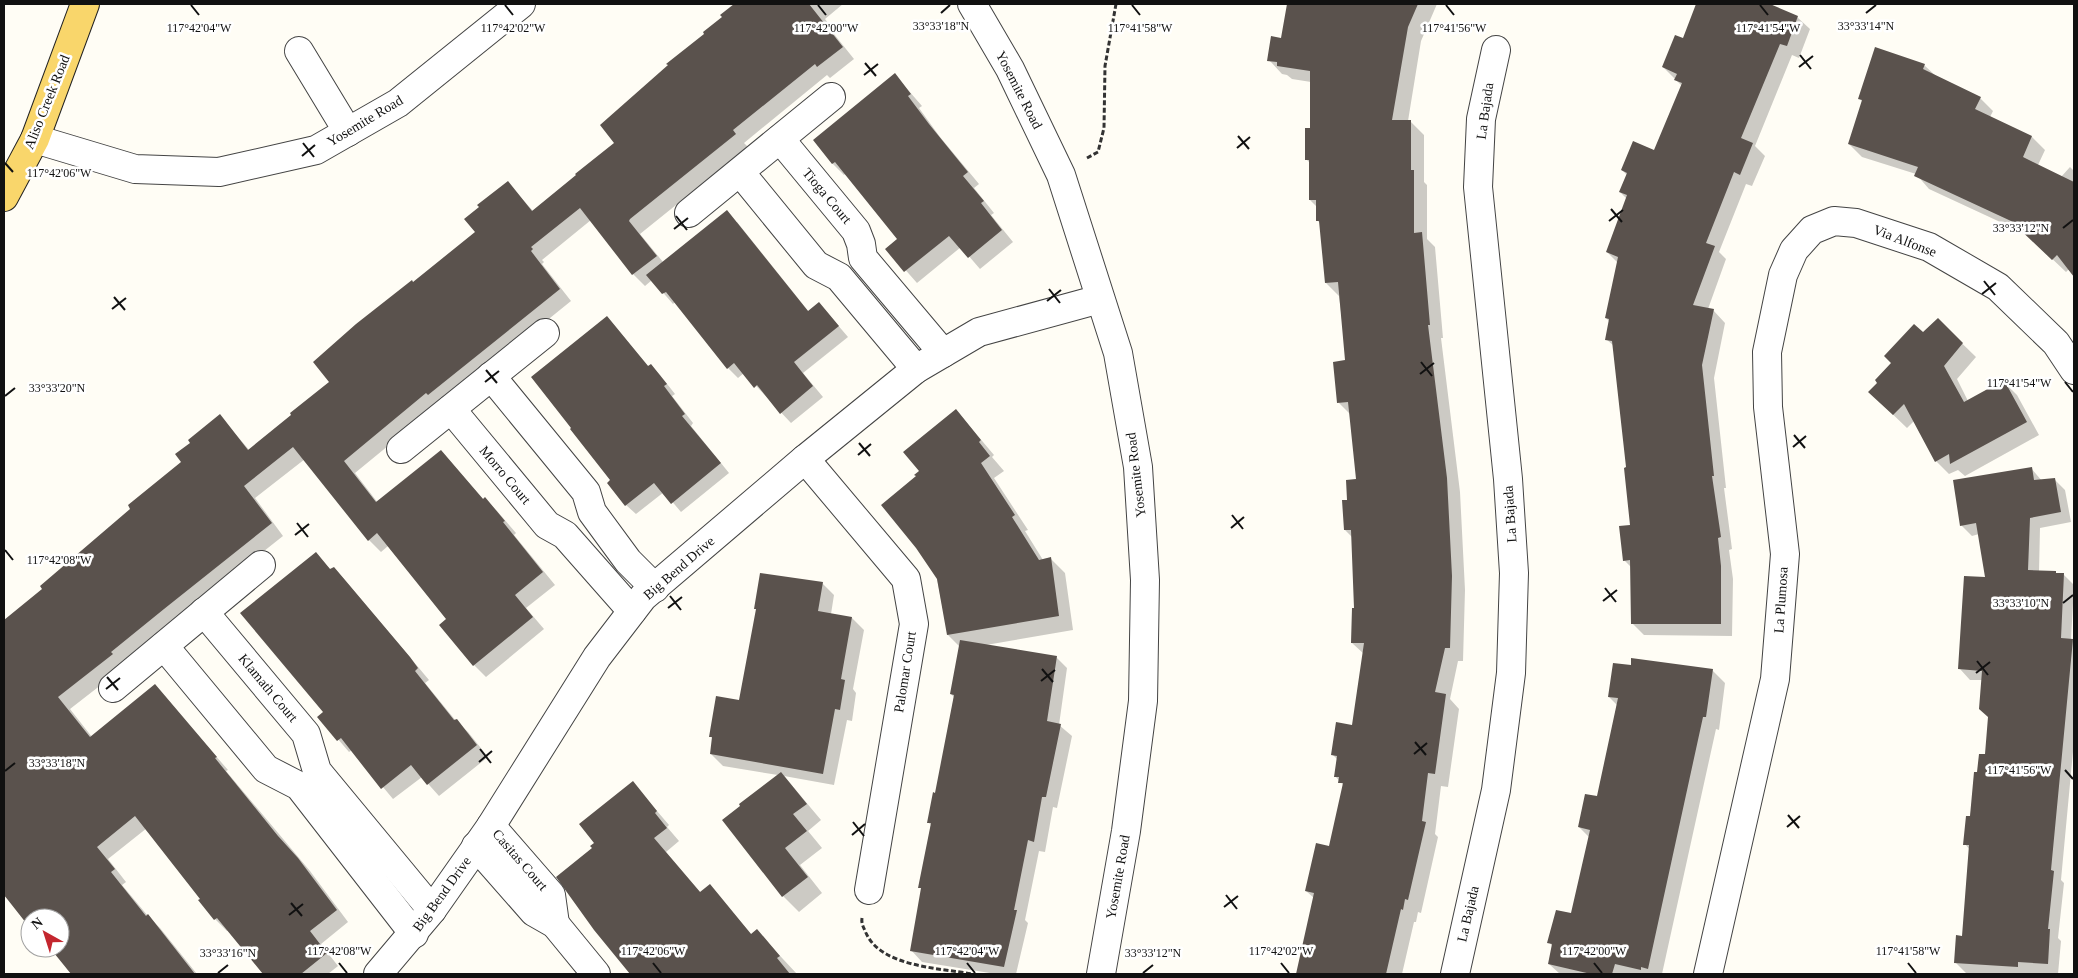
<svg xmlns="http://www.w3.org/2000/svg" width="2078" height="978" font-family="Georgia,serif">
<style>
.shadow{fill:#0003}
.building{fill:#5a524d}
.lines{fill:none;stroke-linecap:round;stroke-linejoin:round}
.minor-casing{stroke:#444;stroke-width:30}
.major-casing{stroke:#222;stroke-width:30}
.path{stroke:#333;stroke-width:3;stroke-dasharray:5 2.5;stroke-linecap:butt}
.minor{stroke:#fff;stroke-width:28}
.major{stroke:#f9d66b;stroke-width:28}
.ticks{fill:none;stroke:#111;stroke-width:2}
.labels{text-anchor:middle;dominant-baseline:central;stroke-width:5;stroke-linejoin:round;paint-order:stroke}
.street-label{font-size:14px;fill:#111;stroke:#fff}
.ticks-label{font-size:12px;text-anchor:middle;fill:#111;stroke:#fff;stroke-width:5;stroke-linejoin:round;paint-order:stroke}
</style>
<rect width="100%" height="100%" fill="#fffdf5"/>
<!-- shadow -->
<g class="shadow">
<polygon points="736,4 843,4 825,19 828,23 826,24 854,59 830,78 827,75 744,143 748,147 640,234 663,262 737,222 809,312 819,303 848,337 803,373 823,397 791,423 744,373 738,378 728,368 675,302 673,304 652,280 645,286 633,274 591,220 542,260 544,262 542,264 571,301 441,406 439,404 355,473 378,503 441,451 484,500 485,499 497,511 516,533 514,535 555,585 526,608 544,629 486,677 474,665 448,619 388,546 381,552 369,540 305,459 255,498 283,536 176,621 124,667 70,709 92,737 155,686 228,770 226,771 310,871 348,922 321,944 338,966 328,974 263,974 228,930 227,931 215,919 202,899 147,828 108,859 126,882 122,885 148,916 160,928 197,974 73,974 50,948 60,948 60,918 30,918 30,926 10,900 4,896 4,625 33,603 183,462 192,443 220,416 250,451 330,382 413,284 477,232 508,183 533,211 616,143 706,34 723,17 722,15"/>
<polygon points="1325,4 1437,4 1421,41 1408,121 1410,121 1424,135 1424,182 1427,185 1427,239 1435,247 1443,338 1441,338 1460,492 1465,590 1463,661 1458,661 1450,699 1459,709 1448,787 1441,786 1435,834 1438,837 1421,913 1418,912 1416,922 1414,922 1402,974 1297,974 1314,898 1306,891 1330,847 1344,786 1335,776 1338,760 1332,754 1353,726 1364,654 1352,643 1355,610 1352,537 1345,530 1349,501 1357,481 1350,414 1339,403 1347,361 1339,296 1326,283 1321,224 1317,220 1317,207 1310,200 1310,163 1306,159 1311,129 1311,82 1292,79 1287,75 1282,74 1269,60 1282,39 1314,30"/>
<polygon points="1698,4 1772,4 1771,6 1797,17 1810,29 1799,58 1792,55 1755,146 1765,156 1752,186 1746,184 1719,252 1726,259 1708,309 1713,310 1725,323 1714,378 1726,488 1724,488 1732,549 1729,550 1733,579 1732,636 1644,635 1632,623 1631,567 1624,560 1632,526 1627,468 1614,346 1606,339 1610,322 1606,318 1618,263 1607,252 1627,199 1620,192 1627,175 1622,170 1655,151 1682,86 1663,67 1684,40"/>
<polygon points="1924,65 1937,77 1980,98 1993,111 1990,117 2032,137 2045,150 2038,165 2061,177 2070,167 2074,171 2074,275 2069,269 2066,272 2026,234 1929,189 1916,174 1862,157 1849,144 1863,102 1859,98"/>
<polygon points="895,75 922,106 919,108 940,137 979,184 974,188 994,213 991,215 1013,242 980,269 961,247 917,283 887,249 899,239 846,173 844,175 832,163"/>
<polygon points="607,317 649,367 651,365 660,375 675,394 672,396 693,423 691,426 729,473 681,512 664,492 636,514 626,505 611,480"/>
<polygon points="1938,320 1976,357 1957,379 1968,401 2004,382 2017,395 2039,435 1965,476 1958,470 1949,474 1936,461 1914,421 1907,428 1883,405 1923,334"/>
<polygon points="956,410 994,455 992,457 1004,471 994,478 1028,530 1025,531 1043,560 1051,559 1065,573 1073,630 986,645 1056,657 1067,668 1059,725 1072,736 1057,808 1053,807 1045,852 1039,851 1025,920 1028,923 1016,974 996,974 922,962 911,950 922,890 920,887 931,825 928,822 936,794 954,697 951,694 960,647 948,635 917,477"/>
<polygon points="2031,468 2042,481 2055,480 2065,490 2071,522 2040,528 2039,572 2064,575 2074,585 2071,640 2074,642 2074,741 2061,880 2064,883 2058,938 2061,941 2058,974 1966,973 1955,962 1963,937 1970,850 1965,844 1978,773 1986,756 1989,717 1982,680 1970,680 1960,669 1987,579 1979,534 1972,536 1961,525"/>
<polygon points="316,554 331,570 334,568 345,580 429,680 425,683 456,721 468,732 488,757 439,796 422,777 393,799 352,750 349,752 319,717 325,712"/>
<polygon points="822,583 834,595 831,614 852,618 864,630 853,689 856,693 852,721 847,720 834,785 784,776 821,820 808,831 822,848 800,865 822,893 799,912 783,896 778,775 723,766 711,754 713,739 711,737 740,702 757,610 756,609"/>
<polygon points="1712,670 1725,683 1719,730 1716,729 1662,974 1560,974 1549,964 1553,947 1549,942 1572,915 1590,838 1579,827 1598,798 1617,705 1609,697"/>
<polygon points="633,783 669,825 667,827 679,841 666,852 701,893 710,886 752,935 757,931 797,974 631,974 568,893"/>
</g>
<!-- building -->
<g class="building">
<polygon points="734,4 809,4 843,47 817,67 815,64 733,130 736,134 630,219 629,221 657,256 632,275 580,208 531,247 533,249 531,251 560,289 428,395 426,393 344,461 376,502 441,450 483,499 485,497 505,521 503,522 543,572 515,595 533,617 473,666 439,625 446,619 377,533 368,541 293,447 244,486 272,523 164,609 111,652 113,654 58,697 90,737 155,684 217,757 215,758 278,836 298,858 337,910 310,931 327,953 301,974 263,974 217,918 214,920 198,900 200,899 135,816 97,847 115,869 111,872 146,916 148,914 195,974 71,974 50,948 60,948 60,918 30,918 30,928 4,895 4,620 42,589 40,586 130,509 128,505 181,462 175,454 190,443 188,440 220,414 248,450 291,415 290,413 329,382 313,362 356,324 412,280 413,282 475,232 464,219 479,207 477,205 508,181 532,211 576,175 575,174 614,143 600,125 668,65 666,64 704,34 703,32 722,17 720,15"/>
<polygon points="1287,4 1418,4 1408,27 1392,120 1411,120 1411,170 1414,170 1414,233 1422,232 1430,325 1428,325 1447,478 1452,576 1450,648 1445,648 1435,692 1446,694 1435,774 1428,773 1422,821 1426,822 1408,900 1405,899 1403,910 1401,909 1386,974 1296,974 1314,893 1305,891 1316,843 1329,846 1343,783 1338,783 1339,777 1334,777 1337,756 1331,755 1336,722 1352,725 1364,643 1351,643 1352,608 1354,608 1351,530 1344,530 1342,500 1347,500 1346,480 1356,479 1348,402 1337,403 1333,362 1345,360 1338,282 1325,283 1319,221 1316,221 1316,200 1309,200 1309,160 1305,160 1305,128 1310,128 1310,71 1277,66 1277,62 1267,61 1271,36 1281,38"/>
<polygon points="1696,4 1770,4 1798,16 1787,46 1780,44 1741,138 1753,143 1740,175 1734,172 1706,243 1715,246 1693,305 1714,309 1702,365 1714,476 1712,476 1721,537 1718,538 1721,566 1721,624 1631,624 1630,560 1623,561 1619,526 1630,525 1624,468 1626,467 1612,341 1605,340 1609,319 1605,318 1618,257 1606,252 1627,195 1619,192 1627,173 1621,170 1633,141 1654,150 1682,83 1674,80 1677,74 1662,67 1675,35 1683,38"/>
<polygon points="1875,47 1925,64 1923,69 1981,97 1975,109 2032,136 2023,157 2074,182 2074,277 2057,255 2052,260 2011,221 1914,176 1918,167 1848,144 1862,100 1858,99"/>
<polygon points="895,73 911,94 908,96 929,124 968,172 963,176 984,201 981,203 1002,230 968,258 949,236 904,272 885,249 897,239 835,162 832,164 813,140"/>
<polygon points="727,210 808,311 819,302 839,326 794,362 813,386 780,414 757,385 754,388 734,363 727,369 666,292 662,294 646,275"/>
<polygon points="607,316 648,366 651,364 667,384 664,386 685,414 682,416 721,463 671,504 654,483 625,506 607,483 610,480 570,429 571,428 531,377"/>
<polygon points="1938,318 1963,343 1944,366 1964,402 2004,380 2027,422 1950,464 1949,454 1935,462 1904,404 1893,415 1868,392 1877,383 1875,380 1891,363 1884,356 1914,324 1923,332"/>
<polygon points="956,409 981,440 979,442 990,456 981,463 1015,515 1012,517 1039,560 1051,557 1059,616 947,635 937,579 916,548 881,505 916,476 914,475 919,471 903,452"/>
<polygon points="2032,467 2034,480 2055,478 2061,512 2030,518 2028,570 2056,571 2056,573 2064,573 2061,638 2073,639 2051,870 2054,871 2048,929 2050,929 2048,964 2018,962 2018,967 1954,963 1956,935 1962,936 1969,845 1963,845 1966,816 1970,816 1974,772 1977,772 1979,754 1985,754 1988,717 1979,709 1982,671 1958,669 1964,576 1985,577 1976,523 1960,526 1953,480"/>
<polygon points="316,552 330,569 334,567 410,657 418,668 415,671 454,720 457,719 477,745 427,785 411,765 381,789 341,738 337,741 317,717 323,712 240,613"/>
<polygon points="760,573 823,582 818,611 852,617 841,679 845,680 840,710 835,709 823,774 710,754 712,737 709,737 716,696 739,700 756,609 754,609"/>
<polygon points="960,640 1057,656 1047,721 1061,724 1046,797 1042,797 1034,842 1028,840 1014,910 1017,910 1004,967 910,951 921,888 918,888 931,823 927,823 933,792 935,793 954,695 950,694"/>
<polygon points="1631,658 1713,669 1706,717 1703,717 1648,969 1641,967 1641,970 1615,964 1612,974 1591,974 1548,964 1552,944 1547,943 1556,910 1571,913 1590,830 1578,827 1585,794 1597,796 1618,698 1608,697 1613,663 1631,665"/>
<polygon points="781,772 807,804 793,814 807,831 785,848 808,877 782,897 722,820 740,806 739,804"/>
<polygon points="633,781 657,811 655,813 667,828 654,838 700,892 710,884 751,934 757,929 780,956 777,958 790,974 630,974 594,930 556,877 592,848 590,846 594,843 579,824"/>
</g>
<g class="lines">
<!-- minor casing -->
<g class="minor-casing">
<g id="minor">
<polyline points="972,4 1010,69 1061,175 1118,353 1138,467 1145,580 1143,701 1126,831 1101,974"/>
<polyline points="299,51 348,132"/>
<polyline points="35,139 135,169 219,172 316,150 398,103 521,4"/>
<polyline points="780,139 856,231 861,244 863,258 943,353"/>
<polyline points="740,172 816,265 839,277 916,369"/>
<polyline points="689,213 831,97"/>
<polyline points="491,376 586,492 592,512 628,561 655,588"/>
<polyline points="451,409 547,525 565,535 632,611"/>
<polyline points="401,449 545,333"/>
<polyline points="805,459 906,579 914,624 869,890"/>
<polyline points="204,612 306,734 317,771 432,910"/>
<polyline points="164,646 266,769 299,786 414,934"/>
<polyline points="113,688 261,565"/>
<polyline points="491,826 551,895 555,924"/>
<polyline points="476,846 534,912 555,924 596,974"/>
<polyline points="378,974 432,910 491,826 597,657 643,597 805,459 916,369 979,332 1100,299"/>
<polyline points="1455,974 1496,790 1511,673 1514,573 1508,479 1478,187 1481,119 1496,50"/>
<polyline points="1708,974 1775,679 1785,554 1768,407 1767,352 1783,275 1794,250 1812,230 1834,221 1856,223 1929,247 1998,287 2056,343 2074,370"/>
</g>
</g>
<!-- major casing -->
<g class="major-casing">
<polyline id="major" points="4,197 35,139 85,4"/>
</g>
<!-- path -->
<g class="path">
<polyline points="1087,158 1098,152 1104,128 1105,66 1116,4"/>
<path d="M862,918C861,924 864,928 866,933C881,967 940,968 972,974"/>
</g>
<!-- minor -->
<use href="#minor" class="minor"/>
<!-- major -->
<use href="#major" class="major"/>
</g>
<!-- ticks -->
<path class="ticks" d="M191,5L199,15M505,5L513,15M818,5L826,15M1132,5L1140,15M1446,5L1454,15M1760,5L1768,15M941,13L950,5M1866,13L1876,5M1800,55L1811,69M865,63L876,76M1799,67L1813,56M864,75L878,64M1238,136L1249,149M303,143L314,157M1237,148L1250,137M302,156L315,145M5,163L13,172M1611,209L1622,222M676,216L687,230M1609,221L1623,210M2063,228L2073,220M674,229L688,218M1984,281L1995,295M1049,289L1060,303M1982,294L1996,283M114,297L125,310M1047,301L1061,290M112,309L126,298M1421,362L1432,376M486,370L497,383M1420,374L1434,363M485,382L499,371M2065,382L2073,392M5,396L15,388M1794,435L1805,448M859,443L870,456M1793,447L1806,436M858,455L871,444M1232,515L1243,529M297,523L308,537M1231,528L1244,517M295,535L309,524M5,550L13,560M1605,588L1616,602M670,596L681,610M1603,601L1617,590M2063,603L2073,595M668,608L682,597M1977,661L1988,675M1042,669L1053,682M1976,673L1990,662M107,677L118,690M1041,681L1055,670M106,689L120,678M1415,742L1426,755M480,749L491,763M1414,754L1427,743M479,762L492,751M2065,770L2073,779M5,771L15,763M1788,815L1799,828M853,822L864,836M1787,827L1800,816M852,835L865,824M1226,895L1237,909M291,903L302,916M1224,907L1238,896M289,915L303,904M339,963L347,973M653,963L661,973M967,963L975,973M1281,963L1289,973M1594,963L1602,973M1908,963L1916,973M218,973L228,965M1143,973L1153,965"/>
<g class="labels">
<!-- street labels -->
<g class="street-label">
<text transform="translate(1019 90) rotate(63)">Yosemite Road</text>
<text transform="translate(47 102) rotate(-68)">Aliso Creek Road</text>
<text transform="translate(1485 111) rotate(-82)">La Bajada</text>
<text transform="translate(365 121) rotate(-31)">Yosemite Road</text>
<text transform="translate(827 196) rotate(50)">Tioga Court</text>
<text transform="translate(1905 241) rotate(21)">Via Alfonse</text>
<text transform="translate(505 475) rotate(50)">Morro Court</text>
<text transform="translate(1136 475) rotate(-97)">Yosemite Road</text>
<text transform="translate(1510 514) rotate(-94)">La Bajada</text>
<text transform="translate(679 568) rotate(-41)">Big Bend Drive</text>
<text transform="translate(1781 600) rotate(-86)">La Plumosa</text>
<text transform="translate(905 672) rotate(-81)">Palomar Court</text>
<text transform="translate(268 688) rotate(50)">Klamath Court</text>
<text transform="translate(520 860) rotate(49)">Casitas Court</text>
<text transform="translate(1118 877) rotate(-80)">Yosemite Road</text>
<text transform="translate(442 894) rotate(-54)">Big Bend Drive</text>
<text transform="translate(1468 914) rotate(-77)">La Bajada</text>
</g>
</g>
<g class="ticks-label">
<text x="941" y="30">33°33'18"N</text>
<text x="1866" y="30">33°33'14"N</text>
<text x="199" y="32">117°42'04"W</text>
<text x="513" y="32">117°42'02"W</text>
<text x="1768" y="32">117°41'54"W</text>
<text x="826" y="32">117°42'00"W</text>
<text x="1140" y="32">117°41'58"W</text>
<text x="1454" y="32">117°41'56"W</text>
<text x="59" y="177">117°42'06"W</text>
<text x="2021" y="232">33°33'12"N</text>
<text x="2019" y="387">117°41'54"W</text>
<text x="57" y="392">33°33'20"N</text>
<text x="59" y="564">117°42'08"W</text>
<text x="2021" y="607">33°33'10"N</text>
<text x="57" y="767">33°33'18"N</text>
<text x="2019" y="774">117°41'56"W</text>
<text x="339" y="955">117°42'08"W</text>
<text x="653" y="955">117°42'06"W</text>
<text x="967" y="955">117°42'04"W</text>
<text x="1281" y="955">117°42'02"W</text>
<text x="1594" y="955">117°42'00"W</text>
<text x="1908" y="955">117°41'58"W</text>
<text x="228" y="957">33°33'16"N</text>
<text x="1153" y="957">33°33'12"N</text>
</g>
<!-- border -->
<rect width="2078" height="978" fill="none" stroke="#111111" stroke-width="10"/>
<!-- north arrow -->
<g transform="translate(45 933) rotate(321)"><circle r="24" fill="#ffffff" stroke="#a0a0a0"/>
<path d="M0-4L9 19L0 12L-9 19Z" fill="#c4262e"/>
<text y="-8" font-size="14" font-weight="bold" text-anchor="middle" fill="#111111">N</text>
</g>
</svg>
